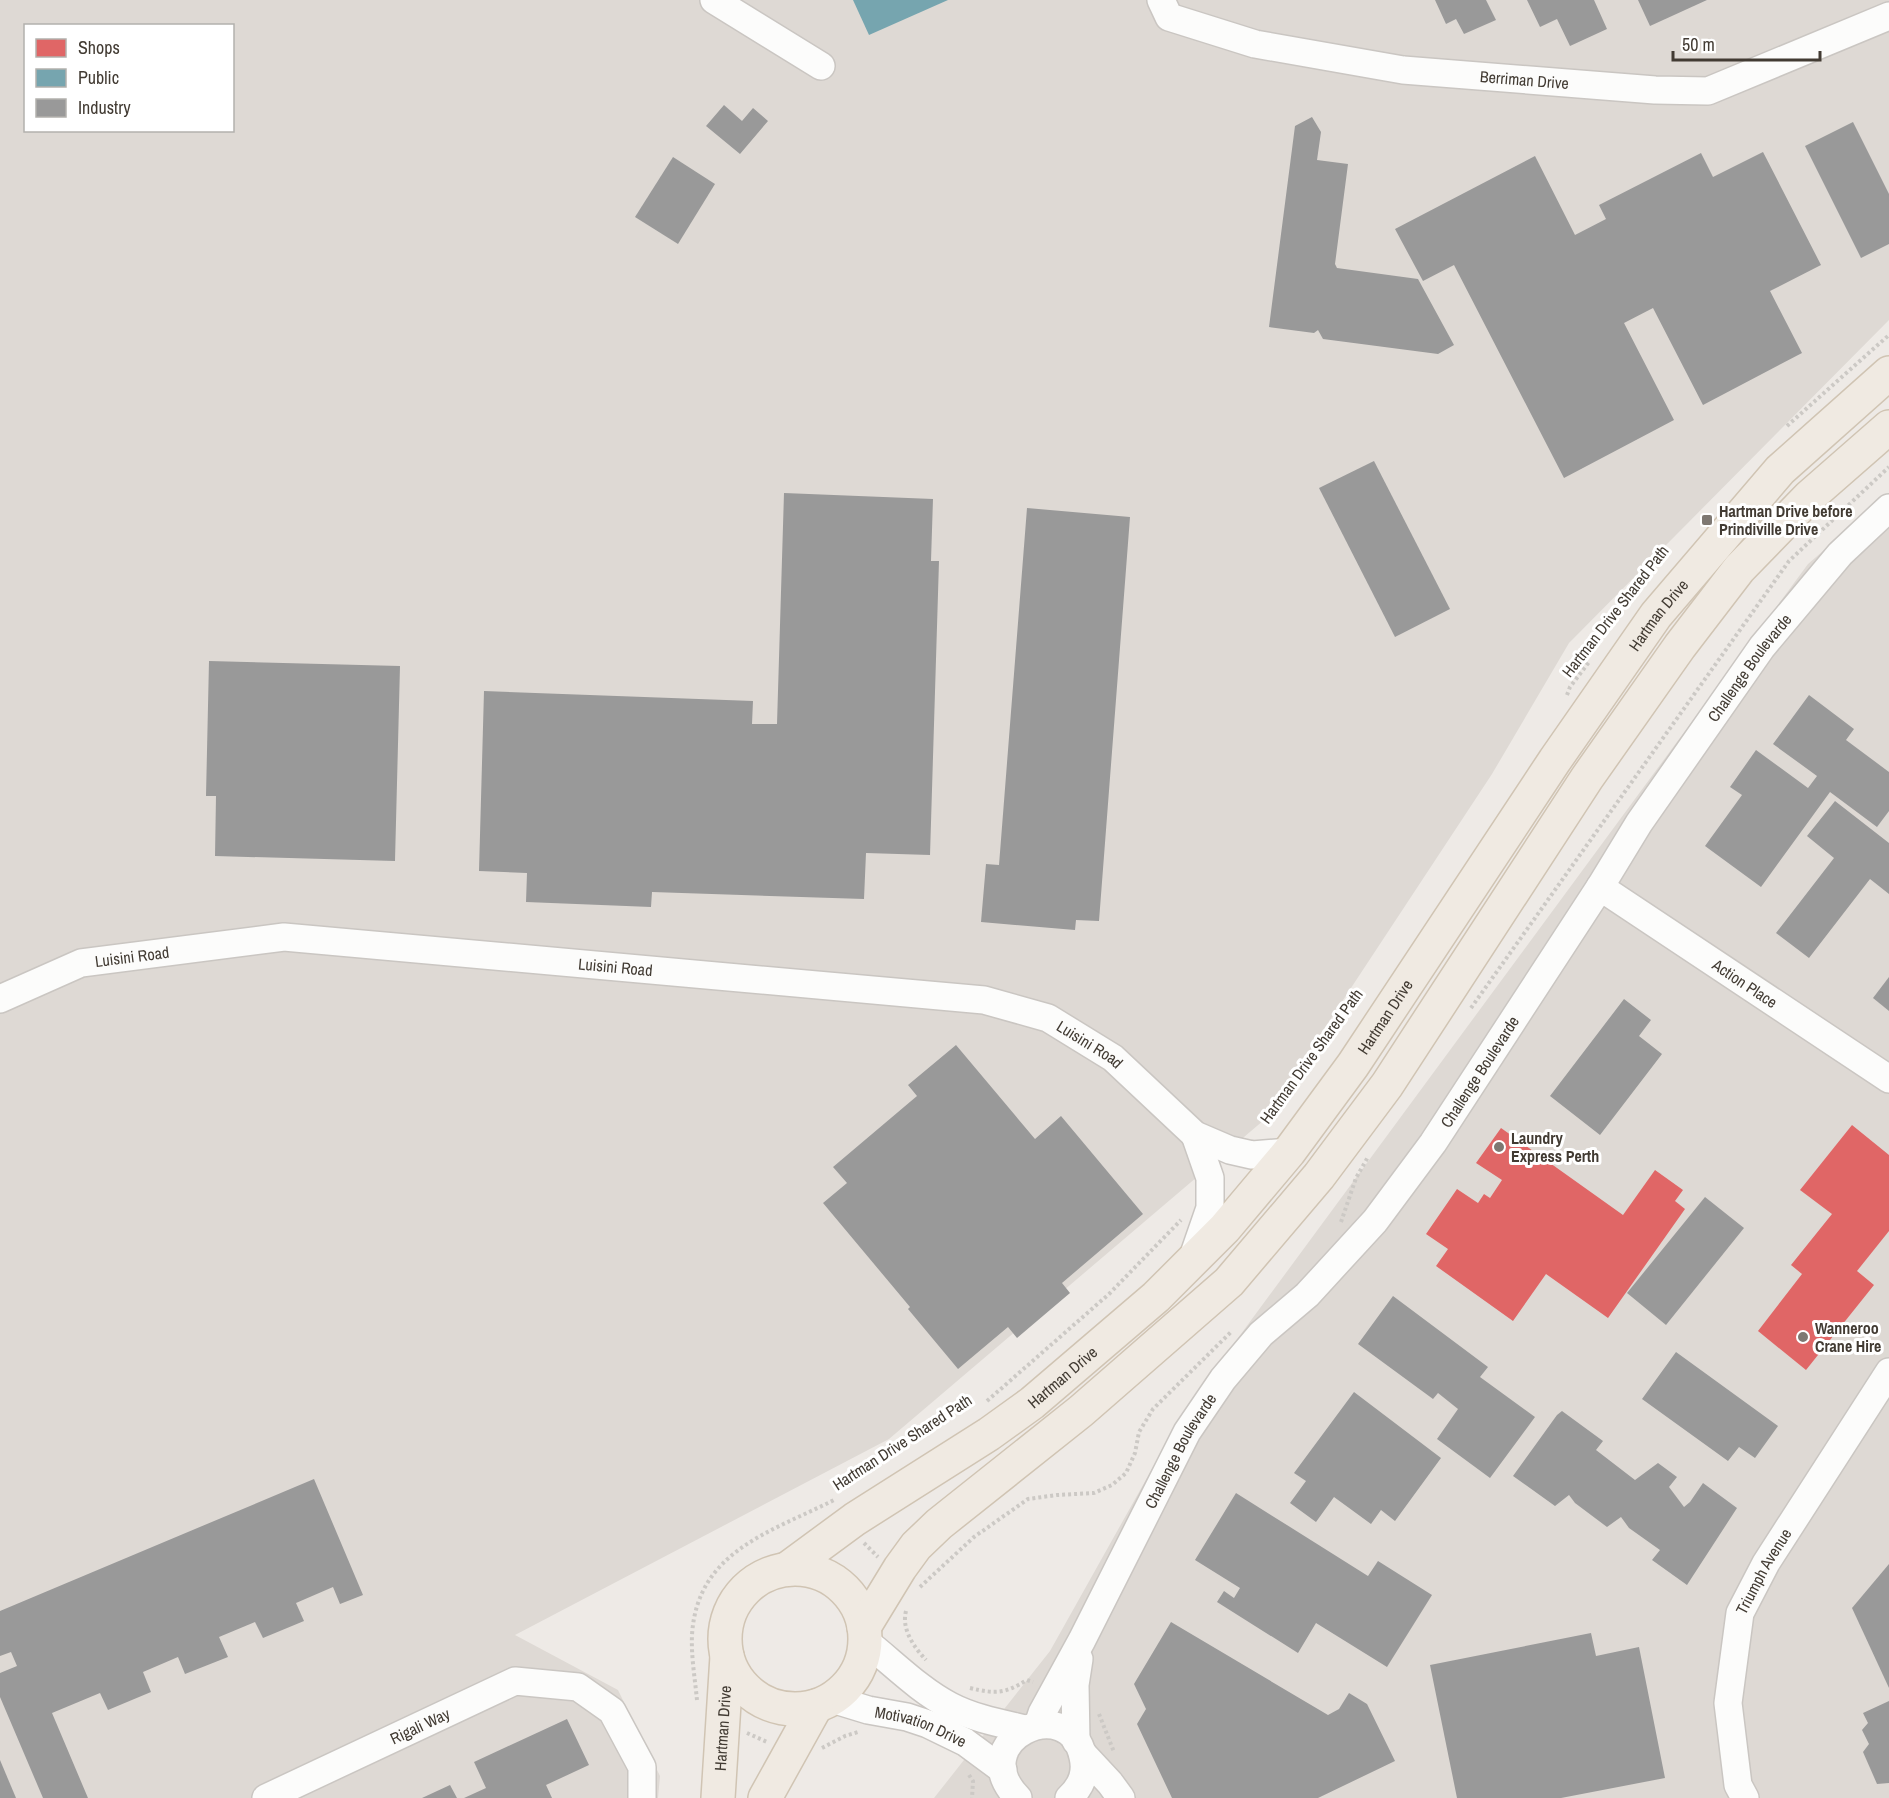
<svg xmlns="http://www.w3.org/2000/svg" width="1889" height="1798" font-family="'Archivo Narrow',sans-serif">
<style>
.industrial{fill:#ded9d4;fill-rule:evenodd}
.shops{fill:#e06666}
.public{fill:#76a5af}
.industry{fill:#999}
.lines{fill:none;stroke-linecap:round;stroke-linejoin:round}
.minor-casing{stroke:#cac6c2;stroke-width:30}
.major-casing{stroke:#d0c4b3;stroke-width:36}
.path{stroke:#ccc9c5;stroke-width:4;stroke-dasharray:3 3;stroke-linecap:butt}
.minor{stroke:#fcfcfb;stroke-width:27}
.major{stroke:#f0eae2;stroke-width:33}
.poi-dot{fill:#7e7872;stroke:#fff;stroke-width:2}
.labels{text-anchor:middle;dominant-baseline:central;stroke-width:6;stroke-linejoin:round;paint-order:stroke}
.street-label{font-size:16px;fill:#423b33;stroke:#fff}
.poi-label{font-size:16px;font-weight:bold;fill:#423b33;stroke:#fff;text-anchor:start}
</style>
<rect width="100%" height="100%" fill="#eeeae6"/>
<!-- industrial -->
<g class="industrial">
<path d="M0,0H1889V320L1569,643L1492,774L1264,1120L889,1439L515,1635L618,1690L660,1776L658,1798H0ZM26,26H232V130H26Z"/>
<polygon points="1889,494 1889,1798 934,1798 1050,1651 1185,1410 1808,564"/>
</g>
<!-- shops -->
<g class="shops">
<polygon points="1852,1125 1889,1155 1889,1231 1857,1271 1874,1285 1806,1370 1758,1331 1802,1274 1791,1265 1832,1214 1800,1190"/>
<polygon points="1501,1128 1623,1215 1655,1170 1683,1190 1675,1201 1685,1209 1608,1318 1546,1274 1513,1321 1436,1266 1448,1249 1426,1234 1457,1189 1478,1203 1484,1194 1490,1198 1502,1180 1476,1163"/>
</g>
<!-- public -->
<polygon class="public" points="853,0 948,0 869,35"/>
<!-- industry -->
<g class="industry">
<polygon points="1435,0 1486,0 1496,20 1464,34 1456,19 1446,24"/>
<polygon points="1527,0 1594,0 1607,29 1570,46 1557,19 1540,27"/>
<polygon points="1638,0 1707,0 1650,26"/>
<polygon points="724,105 742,121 753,108 768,121 740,154 706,126"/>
<polygon points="1312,117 1321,132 1317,160 1348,164 1335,264 1337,268 1418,279 1454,345 1438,354 1323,339 1318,330 1314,333 1269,327 1295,126"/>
<polygon points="1853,122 1889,194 1889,244 1861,258 1805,146"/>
<polygon points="1763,152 1821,265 1770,291 1802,353 1703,405 1653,308 1624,323 1674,420 1564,478 1454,265 1423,281 1395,229 1535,156 1575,235 1606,219 1599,205 1701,153 1713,177"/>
<polygon points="673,157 715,184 678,244 635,217"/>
<polygon points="1374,461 1450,609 1395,637 1319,488"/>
<polygon points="784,493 933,499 931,561 939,561 930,855 866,853 864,899 652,892 651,907 526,902 527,873 479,871 484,691 753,701 752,724 777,724"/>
<polygon points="1027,508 1130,517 1099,921 1076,920 1075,930 981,922 986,864 999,865"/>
<polygon points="209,661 400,666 395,861 215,856 216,796 206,796"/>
<polygon points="1809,695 1854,729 1846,740 1889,772 1889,811 1877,827 1830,792 1761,887 1705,846 1742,795 1730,787 1756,750 1808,788 1817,776 1773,744"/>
<polygon points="1835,801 1889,843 1889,894 1870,879 1809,958 1776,933 1834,858 1807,836"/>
<polygon points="1889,977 1889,1011 1873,998"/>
<polygon points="1624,999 1651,1020 1639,1036 1662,1054 1600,1135 1550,1096"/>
<polygon points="956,1045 1035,1139 1061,1116 1143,1214 1062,1283 1070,1293 1017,1338 1008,1327 958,1369 908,1309 910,1307 823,1203 847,1183 833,1167 917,1096 908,1085"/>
<polygon points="1705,1197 1744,1228 1666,1325 1627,1293"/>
<polygon points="1393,1296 1488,1367 1480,1377 1535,1417 1490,1478 1437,1439 1458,1409 1438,1393 1433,1399 1358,1344"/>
<polygon points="1676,1352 1778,1426 1755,1458 1739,1447 1728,1461 1642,1399"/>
<polygon points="1354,1392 1441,1458 1395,1521 1381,1510 1371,1524 1334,1497 1316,1522 1290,1503 1306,1481 1294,1473"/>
<polygon points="1562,1411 1603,1441 1596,1450 1635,1480 1658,1463 1677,1477 1669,1487 1684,1507 1690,1502 1703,1483 1737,1508 1687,1585 1652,1560 1660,1550 1629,1528 1621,1517 1607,1527 1575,1503 1569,1495 1555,1506 1513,1476 1557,1415"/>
<polygon points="314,1479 363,1595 340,1604 333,1587 296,1603 304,1621 263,1638 255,1622 219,1637 228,1657 185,1674 178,1657 143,1672 151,1692 108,1710 100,1693 52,1713 88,1798 43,1798 0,1697 0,1673 17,1666 11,1652 0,1656 0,1611"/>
<polygon points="1236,1493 1368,1576 1378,1561 1432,1595 1387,1667 1316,1623 1298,1653 1217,1602 1224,1591 1234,1598 1240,1588 1195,1560"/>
<polygon points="1889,1564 1889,1688 1852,1608"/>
<polygon points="1171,1622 1328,1715 1339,1709 1349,1693 1367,1704 1395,1761 1318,1798 1172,1798 1137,1724 1146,1709 1134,1684"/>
<polygon points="1591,1633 1596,1656 1639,1647 1665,1778 1561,1798 1457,1798 1430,1665"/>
<polygon points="1889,1701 1889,1783 1877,1784 1863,1752 1869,1744 1862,1730 1868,1723 1863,1713"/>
<polygon points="567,1719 589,1765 546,1785 552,1798 464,1798 486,1788 474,1762"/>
<polygon points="0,1760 16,1798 0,1798"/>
<polygon points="450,1785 457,1798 422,1798"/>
</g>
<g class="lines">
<!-- minor casing -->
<g class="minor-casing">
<g id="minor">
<polyline points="714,0 821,66"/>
<path id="s1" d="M1161,0L1169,17L1255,44L1403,70L1655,90L1708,91L1889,16"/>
<path id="s2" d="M1600,887L1889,1079"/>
<path id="s3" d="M0,999L81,963L284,937L984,1000L1048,1018L1113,1058L1195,1135L1230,1150L1252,1155L1289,1152"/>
<polyline points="1192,1260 1210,1208 1210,1178 1195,1135"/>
<path d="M865,1641C892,1662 919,1690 950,1706C973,1718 999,1723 1025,1729"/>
<path id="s4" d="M832,1699L868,1710L907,1717L928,1724L965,1742L1003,1770"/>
<path id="s5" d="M1038,1725L1042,1713L1082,1640L1187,1432L1223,1379L1261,1334L1307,1295L1375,1221L1433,1143L1600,887L1639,823L1762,647L1840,554L1889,508"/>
<polyline points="1076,1741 1075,1685 1079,1659"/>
<polyline points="1083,1754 1110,1783 1121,1798"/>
<path id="s6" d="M266,1798L515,1681L578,1687L612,1711L642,1767V1798"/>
<path d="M1018,1798C962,1740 1070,1690 1083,1757C1087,1773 1081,1787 1069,1798"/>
<path id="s7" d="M1745,1798L1738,1785L1728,1703L1740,1613L1766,1563L1889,1372"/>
</g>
</g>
<!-- major casing -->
<g class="major-casing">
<g id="major">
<path id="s8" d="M787,1569L855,1519L989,1434L1032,1403L1156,1297L1225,1228L1289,1152L1353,1065L1555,760L1656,615L1780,470L1889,373"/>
<circle cx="795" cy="1639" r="70"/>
<polyline points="864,1627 900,1568 916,1546 939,1524 1081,1411 1229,1282 1319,1176 1387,1085 1587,778 1680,646 1739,569 1809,497 1889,427"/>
<path id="s9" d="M718,1798L727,1656"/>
<polyline points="765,1798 816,1706"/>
</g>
</g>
<!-- path -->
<g class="path">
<polyline points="1787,426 1889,335"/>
<polyline points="1567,695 1570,687 1589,662"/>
<polyline points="1471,1008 1789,561 1889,467"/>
<polyline points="1341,1222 1356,1178 1368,1157"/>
<polyline points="987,1401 1109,1294 1181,1220"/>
<polyline points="864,1543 878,1557"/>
<polyline points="920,1587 974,1537 1028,1499 1057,1495 1094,1493 1112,1485 1126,1473 1135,1453 1139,1432 1153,1409 1231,1332"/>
<path d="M906,1611C901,1630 915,1648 926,1660"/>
<path d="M970,1688C996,1694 1004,1694 1027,1680L1033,1682"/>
<path d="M697,1700C695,1679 691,1656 692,1635C697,1551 771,1532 834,1500"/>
<polyline points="1099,1714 1114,1752"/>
<polyline points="747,1733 767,1742"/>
<polyline points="822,1748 845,1736 858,1732"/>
<polyline points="969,1775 973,1781 972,1798"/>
</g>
<!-- minor -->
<use href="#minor" class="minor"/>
<!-- major -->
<use href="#major" class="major"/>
</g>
<!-- markers -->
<g class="poi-dot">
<rect x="1701" y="514" width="12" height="12" rx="3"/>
<circle cx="1499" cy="1147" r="6"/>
<circle cx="1803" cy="1337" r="6"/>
</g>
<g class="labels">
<!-- street labels -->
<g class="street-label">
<text stroke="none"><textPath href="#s1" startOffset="381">Berriman Drive</textPath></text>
<text transform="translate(1615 611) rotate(-52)">Hartman Drive Shared Path</text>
<text stroke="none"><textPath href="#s8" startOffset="1308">Hartman Drive</textPath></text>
<text stroke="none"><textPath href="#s5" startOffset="1281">Challenge Boulevarde</textPath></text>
<text stroke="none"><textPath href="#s3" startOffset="140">Luisini Road</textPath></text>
<text stroke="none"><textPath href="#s3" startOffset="626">Luisini Road</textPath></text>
<text stroke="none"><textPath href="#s2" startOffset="174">Action Place</textPath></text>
<text stroke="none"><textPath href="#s8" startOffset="822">Hartman Drive</textPath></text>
<text stroke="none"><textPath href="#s3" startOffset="1112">Luisini Road</textPath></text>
<text transform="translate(1311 1056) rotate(-54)">Hartman Drive Shared Path</text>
<text stroke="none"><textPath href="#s5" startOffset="795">Challenge Boulevarde</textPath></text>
<text stroke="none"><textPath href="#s8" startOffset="336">Hartman Drive</textPath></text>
<text transform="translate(902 1442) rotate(-33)">Hartman Drive Shared Path</text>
<text stroke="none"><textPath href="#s5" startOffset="309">Challenge Boulevarde</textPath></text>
<text stroke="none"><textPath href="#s7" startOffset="236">Triumph Avenue</textPath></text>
<text stroke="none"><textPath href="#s6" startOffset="170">Rigali Way</textPath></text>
<text stroke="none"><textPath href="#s9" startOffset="70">Hartman Drive</textPath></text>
<text stroke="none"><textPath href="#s4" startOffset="93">Motivation Drive</textPath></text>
</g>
<!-- poi labels -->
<g class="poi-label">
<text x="1719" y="511">Hartman Drive before<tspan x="1719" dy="18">Prindiville Drive</tspan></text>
<text x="1511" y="1138">Laundry<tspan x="1511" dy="18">Express Perth</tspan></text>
<text x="1815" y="1328">Wanneroo<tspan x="1815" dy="18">Crane Hire</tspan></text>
</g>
</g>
<!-- legend -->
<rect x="24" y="24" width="210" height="108" fill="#ffffff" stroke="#b3b1ad" stroke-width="1.5"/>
<rect x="36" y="39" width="30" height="18" fill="#e06666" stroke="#b3b1ad" stroke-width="1.5"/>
<text x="78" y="54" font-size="18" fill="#423b33">Shops</text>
<rect x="36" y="69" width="30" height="18" fill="#76a5af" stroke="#b3b1ad" stroke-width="1.5"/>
<text x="78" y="84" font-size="18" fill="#423b33">Public</text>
<rect x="36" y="99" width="30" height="18" fill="#999999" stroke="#b3b1ad" stroke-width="1.5"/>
<text x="78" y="114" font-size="18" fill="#423b33">Industry</text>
<!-- scale -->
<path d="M1673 51v9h147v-9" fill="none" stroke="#423b33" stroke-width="3"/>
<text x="1682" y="51" font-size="18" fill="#423b33" stroke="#ffffff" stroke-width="4.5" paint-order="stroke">50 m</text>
</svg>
